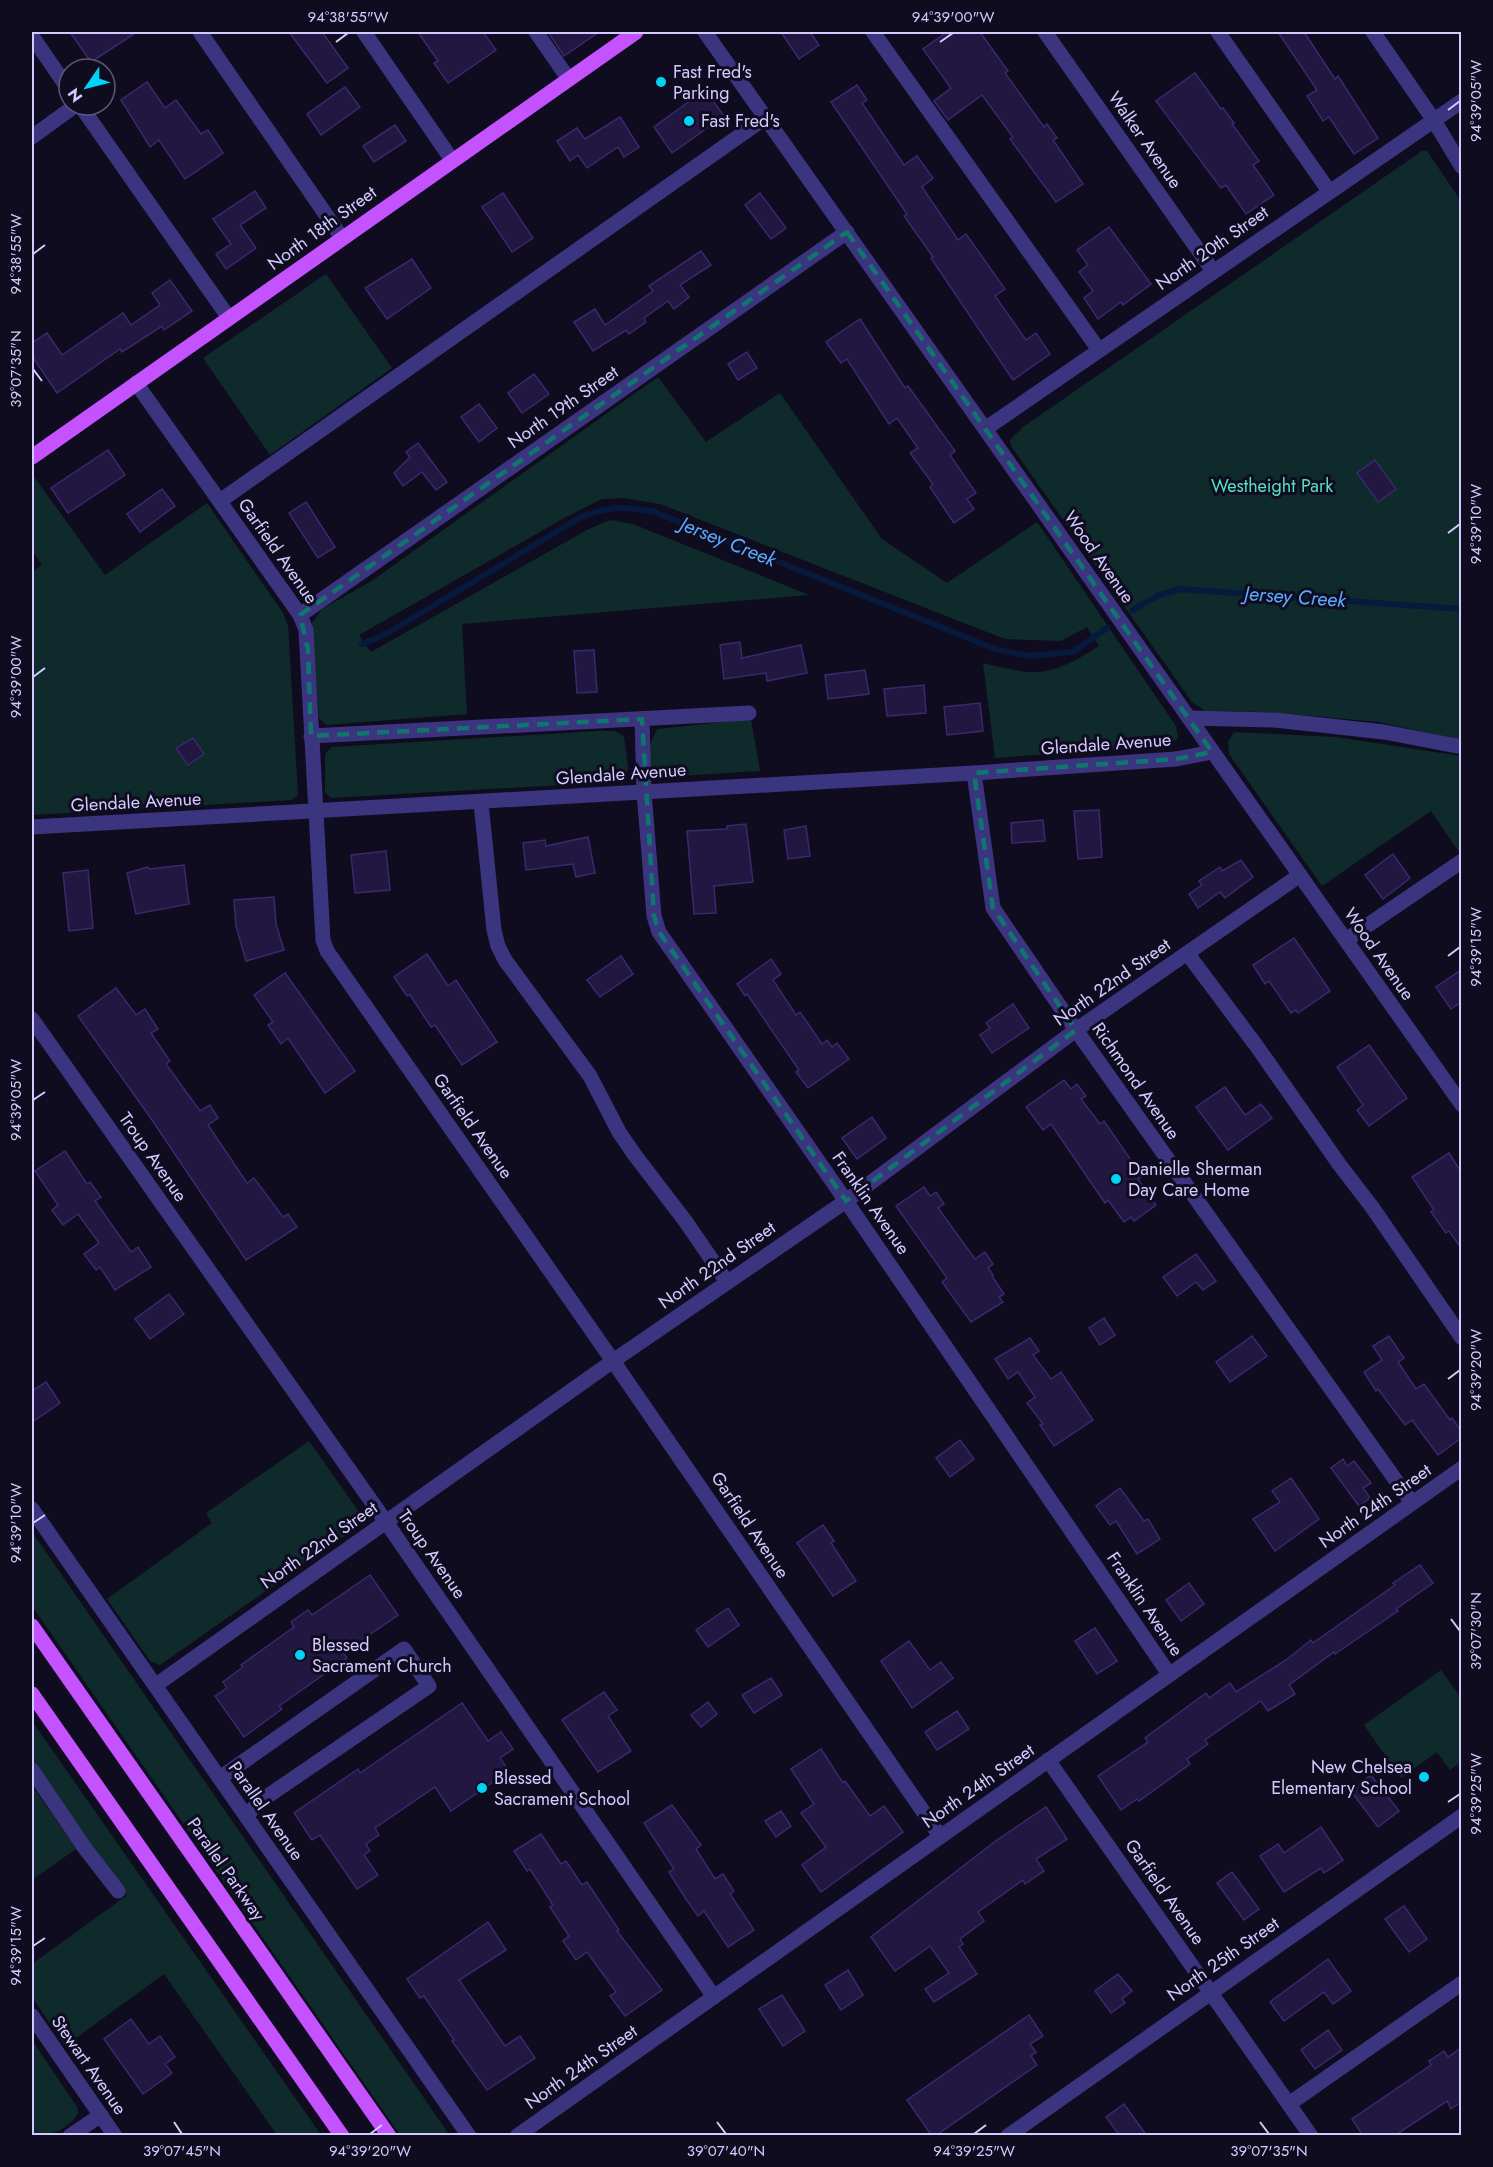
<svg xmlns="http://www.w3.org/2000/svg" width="1493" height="2167" font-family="Jost,sans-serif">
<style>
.green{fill:#0f2a2a}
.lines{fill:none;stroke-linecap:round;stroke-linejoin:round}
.stream{stroke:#07193d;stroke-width:6}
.building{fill:#211741;stroke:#39296e;stroke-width:1.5}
.minor{stroke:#3b3580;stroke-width:15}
.major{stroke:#c552ff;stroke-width:15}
.marked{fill:none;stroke:#0f766e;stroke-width:4.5;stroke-dasharray:12 8;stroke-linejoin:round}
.ticks{fill:none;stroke:#d3cbff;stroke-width:2}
.poi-dot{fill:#00d3f6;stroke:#100c20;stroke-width:2}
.labels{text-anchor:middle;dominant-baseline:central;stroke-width:6;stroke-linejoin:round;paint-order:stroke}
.poi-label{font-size:18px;fill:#d3cbff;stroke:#100c20;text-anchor:start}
.street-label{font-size:18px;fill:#d3cbff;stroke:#100c20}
.park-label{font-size:18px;fill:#53e2c4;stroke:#100c20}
.water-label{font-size:20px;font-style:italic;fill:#59abff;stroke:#100c20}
.neatline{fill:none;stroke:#d3cbff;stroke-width:2}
.ticks-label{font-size:15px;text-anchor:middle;fill:#d3cbff}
</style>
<rect width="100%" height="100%" fill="#100c20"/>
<!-- green -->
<g class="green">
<polygon points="1422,151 1427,151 1461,201 1461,740 1378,722 1269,712 1205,711 1192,702 1011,446 1010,440 1023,427"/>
<polygon points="326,274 392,368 270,455 203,358"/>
<path d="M658,377L706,442L780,393L882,539L947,583L1037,522L1176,726L1178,738L1170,745L995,758L983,663C1038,677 1050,677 1099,646L1087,627L1061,641L1005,639L660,504L624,498L602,499L566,517L359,635L371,652L587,530L610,520L633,524L809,595L462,624L467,714L326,725L319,718L312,623L322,609L370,582Z"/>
<polygon points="35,478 105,575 207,503 283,613 288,625 298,795 291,800 32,815 32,572 42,565 32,550 32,480"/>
<path d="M751,719L760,771L661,777C659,775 655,773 653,771C645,759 650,739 658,729Z"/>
<polygon points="598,731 615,731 624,736 628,768 625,776 613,782 331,798 325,792 325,754 332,747"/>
<polygon points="1234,732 1336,737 1461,756 1461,850 1459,852 1431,811 1322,886 1229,754 1228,742"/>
<polygon points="309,1441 362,1516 360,1525 160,1665 150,1661 107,1599 212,1523 206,1513"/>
<polygon points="32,1532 444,2127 449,2135 400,2135 32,1606"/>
<polygon points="1441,1670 1461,1698 1461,1762 1450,1770 1437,1752 1401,1778 1364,1725"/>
<polygon points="32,1721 321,2135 277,2135 164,1974 65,2046 32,1997 32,1964 126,1896 32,1761"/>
<polygon points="32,1785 76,1849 32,1880"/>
<path d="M32,2040L77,2107L78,2114C65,2131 52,2136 32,2135Z"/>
</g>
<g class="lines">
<!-- stream -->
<g class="stream">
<polyline points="1133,610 1159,595 1180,589 1462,609"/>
<path d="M362,644L384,635L583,516C613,506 624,506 655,512L995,649L1029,656L1073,652L1107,628"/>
</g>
</g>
<!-- building -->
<g class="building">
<polygon points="70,32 137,32 91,62"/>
<polygon points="289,32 322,32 348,68 327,83"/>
<polygon points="418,32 483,32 496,50 448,83 434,63 438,61"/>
<polygon points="548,32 599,32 564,56"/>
<polygon points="781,32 810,32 819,45 799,59"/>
<polygon points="947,32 980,32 1008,71 1005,73 1044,127 1047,124 1057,138 1053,140 1083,184 1056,202 1010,139 1013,137 982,95 948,120 934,101 951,88 923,49"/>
<polygon points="1278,32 1304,32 1335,79 1338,76 1378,138 1354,154 1329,117 1323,121 1307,96 1317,90"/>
<polygon points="1195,73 1221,109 1223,108 1234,123 1232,124 1259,161 1253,165 1274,195 1246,214 1226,185 1221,188 1156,101"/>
<polygon points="147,82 165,108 176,100 201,134 208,130 223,153 185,179 159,140 150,147 121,100"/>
<polygon points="857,85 867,100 862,103 904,165 917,156 933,178 922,187 958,240 966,234 1005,289 995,296 1026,340 1036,333 1050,354 1013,380 931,258 933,257 904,216 907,214 831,102"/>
<polygon points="345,87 360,107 321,135 307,114"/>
<polygon points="705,90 724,116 672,153 654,127"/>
<polygon points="620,117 639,147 624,157 618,147 587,168 578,155 570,161 557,141 577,128 585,139"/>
<polygon points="395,125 406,141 374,162 363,146"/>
<polygon points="255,191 266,208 240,225 256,248 226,269 216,254 231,244 213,219"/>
<polygon points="503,193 533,238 512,252 482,207"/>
<polygon points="760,193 786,228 771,239 745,205"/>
<polygon points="1109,227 1151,284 1123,305 1121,302 1098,319 1084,298 1093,291 1079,272 1088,265 1077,250"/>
<polygon points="701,251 711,265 680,285 689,297 674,309 668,301 644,318 646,322 629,334 626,330 593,351 574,322 595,309 605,325 653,291 649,286"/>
<polygon points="412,259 431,288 387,319 365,288"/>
<polygon points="170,280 192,311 164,330 162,326 122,352 120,349 57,393 32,356 32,343 47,333 62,355 123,313 131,325 160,305 152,293"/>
<polygon points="860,319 905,388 908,386 955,451 950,455 976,493 967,499 974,509 954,523 930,487 933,484 910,453 918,448 897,418 889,424 847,359 841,363 826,342"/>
<polygon points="747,352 757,368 738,380 728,364"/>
<polygon points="534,374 549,394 522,413 508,393"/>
<polygon points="479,404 497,428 479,442 461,417"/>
<polygon points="418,443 447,482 436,490 422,472 403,486 394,473 410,457 406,452"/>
<polygon points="108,450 125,475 68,513 51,488"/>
<polygon points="1375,460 1396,489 1378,502 1357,473"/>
<polygon points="162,489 175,506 140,532 127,514"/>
<polygon points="306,502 335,547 318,558 289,513"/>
<polygon points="740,642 742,658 801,645 807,673 767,681 766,673 724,679 720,645"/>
<polygon points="594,650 597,692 577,693 574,651"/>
<polygon points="865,670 869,694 828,699 825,675"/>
<polygon points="924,685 926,713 887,716 884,689"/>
<polygon points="980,703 983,731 947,735 944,707"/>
<polygon points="193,738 204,754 188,765 176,748"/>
<polygon points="1099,810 1102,857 1078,859 1074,811"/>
<polygon points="1043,820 1045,841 1012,843 1011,823"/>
<polygon points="746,824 753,882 714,886 716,913 694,914 687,831 727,829 727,826"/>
<polygon points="806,826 810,856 788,859 784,830"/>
<polygon points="588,837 595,873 576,877 573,864 526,870 523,843 545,840 546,846"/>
<polygon points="386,851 390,890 355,893 351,855"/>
<polygon points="1393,854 1410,878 1383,899 1365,875"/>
<polygon points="1241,860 1253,877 1225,898 1220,892 1198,908 1189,894 1202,885 1199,881 1220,867 1222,871"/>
<polygon points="184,865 189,904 136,914 127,873 148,867 149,869"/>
<polygon points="88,870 93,928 69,931 63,873"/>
<polygon points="274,897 276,924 284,950 246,961 236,926 234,900"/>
<polygon points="1294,938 1330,991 1298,1013 1296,1010 1291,1013 1269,981 1265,984 1253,965"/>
<polygon points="427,954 448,986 456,980 497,1042 462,1065 435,1025 431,1027 410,995 407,996 394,977"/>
<polygon points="621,956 633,974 600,997 587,980"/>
<polygon points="771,959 781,974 773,980 796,1015 800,1012 822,1044 827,1040 832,1047 837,1043 849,1059 808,1088 796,1072 799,1070 747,994 745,996 737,984"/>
<polygon points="1461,970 1461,1002 1451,1009 1436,987"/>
<polygon points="285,973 355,1071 325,1093 288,1038 281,1044 268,1025 273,1022 254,995"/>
<polygon points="116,988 136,1015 145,1009 158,1029 151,1033 170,1061 166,1064 200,1111 210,1105 218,1118 208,1125 247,1183 254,1178 283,1217 288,1214 297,1227 246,1260 150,1117 78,1016"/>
<polygon points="1013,1004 1029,1028 992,1053 980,1035 990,1028 986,1023"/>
<polygon points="1369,1045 1407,1098 1369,1126 1357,1110 1363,1105 1337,1067"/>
<polygon points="1064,1080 1071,1089 1077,1084 1086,1096 1081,1099 1100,1124 1104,1121 1142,1176 1138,1179 1156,1205 1134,1221 1131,1217 1124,1222 1108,1200 1105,1203 1051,1124 1043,1130 1026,1107"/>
<polygon points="1225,1087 1245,1115 1261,1104 1272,1118 1228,1150 1196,1107"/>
<polygon points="872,1117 886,1138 857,1159 842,1138"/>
<polygon points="65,1151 87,1184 90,1182 101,1197 95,1201 131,1252 138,1247 151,1267 115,1290 100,1267 96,1270 84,1254 99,1243 78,1214 63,1225 52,1210 58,1205 35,1171"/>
<polygon points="1449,1153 1461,1172 1461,1248 1449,1231 1446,1233 1431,1212 1434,1210 1412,1177"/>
<polygon points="924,1187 930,1196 936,1192 944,1204 938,1208 975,1259 985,1252 993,1264 988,1268 993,1275 992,1276 1004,1294 999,1297 1003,1302 971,1322 942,1282 947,1278 896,1206"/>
<polygon points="1196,1254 1216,1281 1203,1290 1196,1282 1177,1296 1163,1277"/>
<polygon points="169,1294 184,1314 150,1339 135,1319"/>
<polygon points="1104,1318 1115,1335 1100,1345 1089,1328"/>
<polygon points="1252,1336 1267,1356 1230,1382 1216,1362"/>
<polygon points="1389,1336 1404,1358 1398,1362 1416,1389 1424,1384 1450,1420 1452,1418 1461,1431 1461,1438 1438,1455 1412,1420 1405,1425 1378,1389 1376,1391 1364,1372 1382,1360 1373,1346"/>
<polygon points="1030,1338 1039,1351 1033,1355 1051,1379 1061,1372 1093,1420 1054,1446 1040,1425 1043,1424 1027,1403 1035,1397 1018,1372 1008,1379 995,1359"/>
<polygon points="46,1382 60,1403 32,1422 32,1391"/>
<polygon points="960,1440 974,1459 950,1477 936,1458"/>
<polygon points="1343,1459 1347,1466 1354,1461 1371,1483 1363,1488 1370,1498 1359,1506 1331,1468"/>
<polygon points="1291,1478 1319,1519 1275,1551 1253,1519 1280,1502 1272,1491"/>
<polygon points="1120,1488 1144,1521 1148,1519 1160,1539 1137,1554 1116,1521 1110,1525 1096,1506"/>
<polygon points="823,1525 834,1541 831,1543 856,1581 833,1596 797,1543"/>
<polygon points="1420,1565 1433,1583 1396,1609 1398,1611 1335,1654 1334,1652 1289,1685 1295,1694 1268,1711 1261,1701 1205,1740 1208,1744 1187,1759 1190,1764 1139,1801 1137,1799 1121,1810 1098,1776 1148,1742 1145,1738 1206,1693 1209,1698 1230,1683 1236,1692 1286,1660 1311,1640 1313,1643 1395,1585 1393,1583"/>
<polygon points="370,1575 398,1615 343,1653 347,1658 279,1706 282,1709 244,1737 215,1696 227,1688 223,1682 243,1667 241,1665 294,1627 291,1622 308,1610 312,1615"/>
<polygon points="1189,1583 1204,1604 1181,1621 1166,1600"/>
<polygon points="728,1608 739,1625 708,1647 696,1630"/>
<polygon points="1095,1628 1117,1661 1097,1674 1075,1641"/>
<polygon points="909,1641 930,1670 941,1662 953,1678 912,1708 881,1661"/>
<polygon points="771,1678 782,1695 754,1713 742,1695"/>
<polygon points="604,1692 617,1710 608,1716 631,1751 598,1772 562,1720"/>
<polygon points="708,1702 717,1714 701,1727 691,1715"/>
<polygon points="462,1703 488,1741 501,1732 513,1749 500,1758 509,1771 451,1811 435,1787 375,1828 379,1835 366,1844 370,1851 364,1855 378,1875 357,1889 320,1835 312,1840 294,1813 358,1769 360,1773"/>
<polygon points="957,1711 969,1729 937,1750 925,1732"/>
<polygon points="821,1749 843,1783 845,1781 870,1816 884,1806 903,1832 821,1892 802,1865 826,1847 801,1813 814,1804 791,1769"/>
<polygon points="1371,1775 1399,1811 1378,1827 1350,1790"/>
<polygon points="672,1805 701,1845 696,1849 715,1879 723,1874 734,1891 730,1894 754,1930 728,1947 704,1911 698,1916 686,1899 669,1872 674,1869 644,1823"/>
<polygon points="1046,1807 1067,1839 1036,1859 1044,1871 1025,1884 1023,1880 978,1912 984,1921 960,1939 963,1944 959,1947 977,1974 934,2002 925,1989 949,1973 930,1946 895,1971 871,1937 997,1840"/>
<polygon points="781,1811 791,1826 776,1837 765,1821"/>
<polygon points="1321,1827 1343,1860 1324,1873 1321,1868 1284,1892 1260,1856 1278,1844 1284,1853"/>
<polygon points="541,1834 561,1864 566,1861 582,1885 587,1882 619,1930 617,1931 662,1990 625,2016 610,1996 616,1992 587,1952 576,1960 563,1941 569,1936 550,1907 553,1905 530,1869 527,1871 514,1851"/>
<polygon points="1232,1872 1259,1909 1244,1920 1217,1883"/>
<polygon points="1404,1906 1427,1939 1409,1952 1385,1919"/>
<polygon points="488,1922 506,1950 459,1980 505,2046 520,2036 535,2058 487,2090 452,2041 454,2040 424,1996 420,1998 407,1979"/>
<polygon points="1328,1959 1351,1991 1333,2004 1324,1992 1284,2021 1270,2002"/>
<polygon points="848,1970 863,1995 841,2010 825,1985"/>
<polygon points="1118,1974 1132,1991 1122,1999 1125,2003 1111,2013 1095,1991"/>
<polygon points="782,1995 805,2031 783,2046 759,2009"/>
<polygon points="1029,2015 1043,2036 1030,2044 1036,2052 1031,2056 1037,2065 935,2136 932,2136 907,2100"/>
<polygon points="131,2019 149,2044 160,2036 175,2057 165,2064 172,2073 143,2094 104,2039"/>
<polygon points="1328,2030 1342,2050 1315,2069 1301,2050"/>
<polygon points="1461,2048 1461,2102 1451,2109 1447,2101 1394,2136 1363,2136 1352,2119 1431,2065 1429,2061 1444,2051 1448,2057"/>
<polygon points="1124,2104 1147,2136 1120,2136 1106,2117"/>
</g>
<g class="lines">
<!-- minor -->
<g class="minor">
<polyline points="200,32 342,238"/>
<polyline points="364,32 452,160"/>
<polyline points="536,32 568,78"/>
<polyline points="705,32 1462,1105"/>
<polyline points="873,32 1099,350"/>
<polyline points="1045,32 1213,271"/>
<polyline points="1218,32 1329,191"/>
<polyline points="1373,32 1433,119 1462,167"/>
<polyline points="32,36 69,90"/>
<polyline points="80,105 229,318"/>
<polyline points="32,137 76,105"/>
<polyline points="136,383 300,615 306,630 323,940 327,951 613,1361 940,1836"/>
<polyline points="985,429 1462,101"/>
<polyline points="220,501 765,118"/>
<polyline points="300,615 847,232"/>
<polyline points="1189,718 1275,720 1384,732 1462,747"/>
<polyline points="642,719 644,792 654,916 659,932 846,1201 1169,1674"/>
<polyline points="311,736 749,713"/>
<polyline points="974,773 993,908 1076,1030 1412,1503"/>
<polyline points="481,803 494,930 498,946 505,960 590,1076 619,1132 634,1154 686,1222 727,1282"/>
<polyline points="32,827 974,773 1176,759 1212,752"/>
<polyline points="1346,940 1462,861"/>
<polyline points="1187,953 1258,1048 1339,1164 1372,1207 1462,1338"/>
<polyline points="32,1019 386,1522 714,1997"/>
<polyline points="32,1509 469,2136"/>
<polyline points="156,1685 613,1361 846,1201 1076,1030 1300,875"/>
<polyline points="1048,1760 1311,2136"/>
<polyline points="32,1770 84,1847 118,1891"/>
<polyline points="220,1778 404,1649 429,1686 259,1802 246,1816"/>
<polyline points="32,2016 115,2136"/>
<polyline points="1289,2104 1462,1983"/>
<polyline points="70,2136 101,2115"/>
<polyline points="517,2136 1462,1468"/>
<polyline points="1008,2136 1462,1816"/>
</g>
<!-- major -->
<g class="major">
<polyline points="32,457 636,32"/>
<polyline points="32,1626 389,2136"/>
<polyline points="32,1694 342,2136"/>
</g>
</g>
<!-- marked area -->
<path class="marked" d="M847,232L1212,752L1176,759L974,773L993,908L1076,1030L846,1201L659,932L654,916L642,719L311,736L308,650L300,615Z"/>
<!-- ticks -->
<path class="ticks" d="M336,42L348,33M940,42L953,33M1448,110L1460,101M33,254L45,245M33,369L42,381M1448,533L1460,524M33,677L45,668M1448,956L1460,947M33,1100L45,1092M1448,1379L1460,1370M33,1523L45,1515M1451,1619L1460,1631M1448,1802L1460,1794M33,1946L45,1938M174,2122L182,2134M717,2122L726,2134M1260,2122L1269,2134M370,2134L382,2125M974,2134L986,2125"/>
<!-- markers -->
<g class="poi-dot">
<circle cx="661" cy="82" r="6"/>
<circle cx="689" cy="121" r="6"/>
<circle cx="1116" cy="1179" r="6"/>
<circle cx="300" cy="1655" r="6"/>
<circle cx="1424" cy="1777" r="6"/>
<circle cx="482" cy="1788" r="6"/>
</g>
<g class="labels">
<!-- poi labels -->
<g class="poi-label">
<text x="673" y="72">Fast Fred's<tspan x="673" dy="21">Parking</tspan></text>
<text x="701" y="121">Fast Fred's</text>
<text x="1128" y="1169">Danielle Sherman<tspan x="1128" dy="21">Day Care Home</tspan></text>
<text x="312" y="1645">Blessed<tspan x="312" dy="21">Sacrament Church</tspan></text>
<text x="1412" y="1767" text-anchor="end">New Chelsea<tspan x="1412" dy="21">Elementary School</tspan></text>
<text x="494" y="1778">Blessed<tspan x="494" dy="21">Sacrament School</tspan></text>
</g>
<!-- street labels -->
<g class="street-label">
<text transform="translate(1145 140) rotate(55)">Walker Avenue</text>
<text transform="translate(322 228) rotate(-36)">North 18th Street</text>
<text transform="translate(1212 248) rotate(-35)">North 20th Street</text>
<text transform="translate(563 407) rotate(-35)">North 19th Street</text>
<text transform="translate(278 551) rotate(55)">Garfield Avenue</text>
<text transform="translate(1099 557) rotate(55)">Wood Avenue</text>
<text transform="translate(1106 744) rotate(-4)">Glendale Avenue</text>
<text transform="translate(621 774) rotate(-4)">Glendale Avenue</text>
<text transform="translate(136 802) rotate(-3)">Glendale Avenue</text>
<text transform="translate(1379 954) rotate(55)">Wood Avenue</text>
<text transform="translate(1112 982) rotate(-35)">North 22nd Street</text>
<text transform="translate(1136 1081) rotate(55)">Richmond Avenue</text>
<text transform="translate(473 1126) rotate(55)">Garfield Avenue</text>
<text transform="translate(153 1157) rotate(55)">Troup Avenue</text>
<text transform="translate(871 1203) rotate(55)">Franklin Avenue</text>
<text transform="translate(717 1265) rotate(-35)">North 22nd Street</text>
<text transform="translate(1375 1506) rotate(-35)">North 24th Street</text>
<text transform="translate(750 1525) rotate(56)">Garfield Avenue</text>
<text transform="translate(319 1545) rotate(-35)">North 22nd Street</text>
<text transform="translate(432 1554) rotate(55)">Troup Avenue</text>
<text transform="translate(1145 1604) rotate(56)">Franklin Avenue</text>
<text transform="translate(978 1786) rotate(-35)">North 24th Street</text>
<text transform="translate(266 1811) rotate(55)">Parallel Avenue</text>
<text transform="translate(226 1869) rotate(55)">Parallel Parkway</text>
<text transform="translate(1165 1892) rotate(55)">Garfield Avenue</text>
<text transform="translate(1223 1959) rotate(-35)">North 25th Street</text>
<text transform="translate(89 2065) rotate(55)">Stewart Avenue</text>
<text transform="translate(581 2067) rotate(-35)">North 24th Street</text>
</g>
<!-- park labels -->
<g class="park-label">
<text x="1272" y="486">Westheight Park</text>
</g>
<!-- water labels -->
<g class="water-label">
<text transform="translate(728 542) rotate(22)">Jersey Creek</text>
<text transform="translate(1295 597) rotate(4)">Jersey Creek</text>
</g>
</g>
<!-- border -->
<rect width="1493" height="2167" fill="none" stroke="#100c20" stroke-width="66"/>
<!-- north arrow -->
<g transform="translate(87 87) rotate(235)"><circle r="28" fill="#100c20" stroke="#5e5879" stroke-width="1.5"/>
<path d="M0-4.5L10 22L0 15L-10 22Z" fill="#00d3f6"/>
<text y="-9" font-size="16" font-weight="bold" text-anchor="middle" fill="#d3cbff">N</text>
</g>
<rect x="33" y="33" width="1427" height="2101" class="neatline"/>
<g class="ticks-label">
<text x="348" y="22">94°38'55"W</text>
<text x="953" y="22">94°39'00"W</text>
<text transform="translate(1476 101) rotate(-90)" y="5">94°39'05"W</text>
<text transform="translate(16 254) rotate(-90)" y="5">94°38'55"W</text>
<text transform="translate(16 369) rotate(-90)" y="5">39°07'35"N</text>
<text transform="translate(1476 524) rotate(-90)" y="5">94°39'10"W</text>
<text transform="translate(16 677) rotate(-90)" y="5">94°39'00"W</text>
<text transform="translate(1476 947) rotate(-90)" y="5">94°39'15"W</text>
<text transform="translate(16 1100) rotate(-90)" y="5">94°39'05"W</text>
<text transform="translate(1476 1370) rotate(-90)" y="5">94°39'20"W</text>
<text transform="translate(16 1523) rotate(-90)" y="5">94°39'10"W</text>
<text transform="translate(1476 1631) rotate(-90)" y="5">39°07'30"N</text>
<text transform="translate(1476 1794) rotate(-90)" y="5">94°39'25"W</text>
<text transform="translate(16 1946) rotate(-90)" y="5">94°39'15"W</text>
<text x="182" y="2156">39°07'45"N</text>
<text x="370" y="2156">94°39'20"W</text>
<text x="726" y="2156">39°07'40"N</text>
<text x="974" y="2156">94°39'25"W</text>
<text x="1269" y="2156">39°07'35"N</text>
</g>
</svg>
